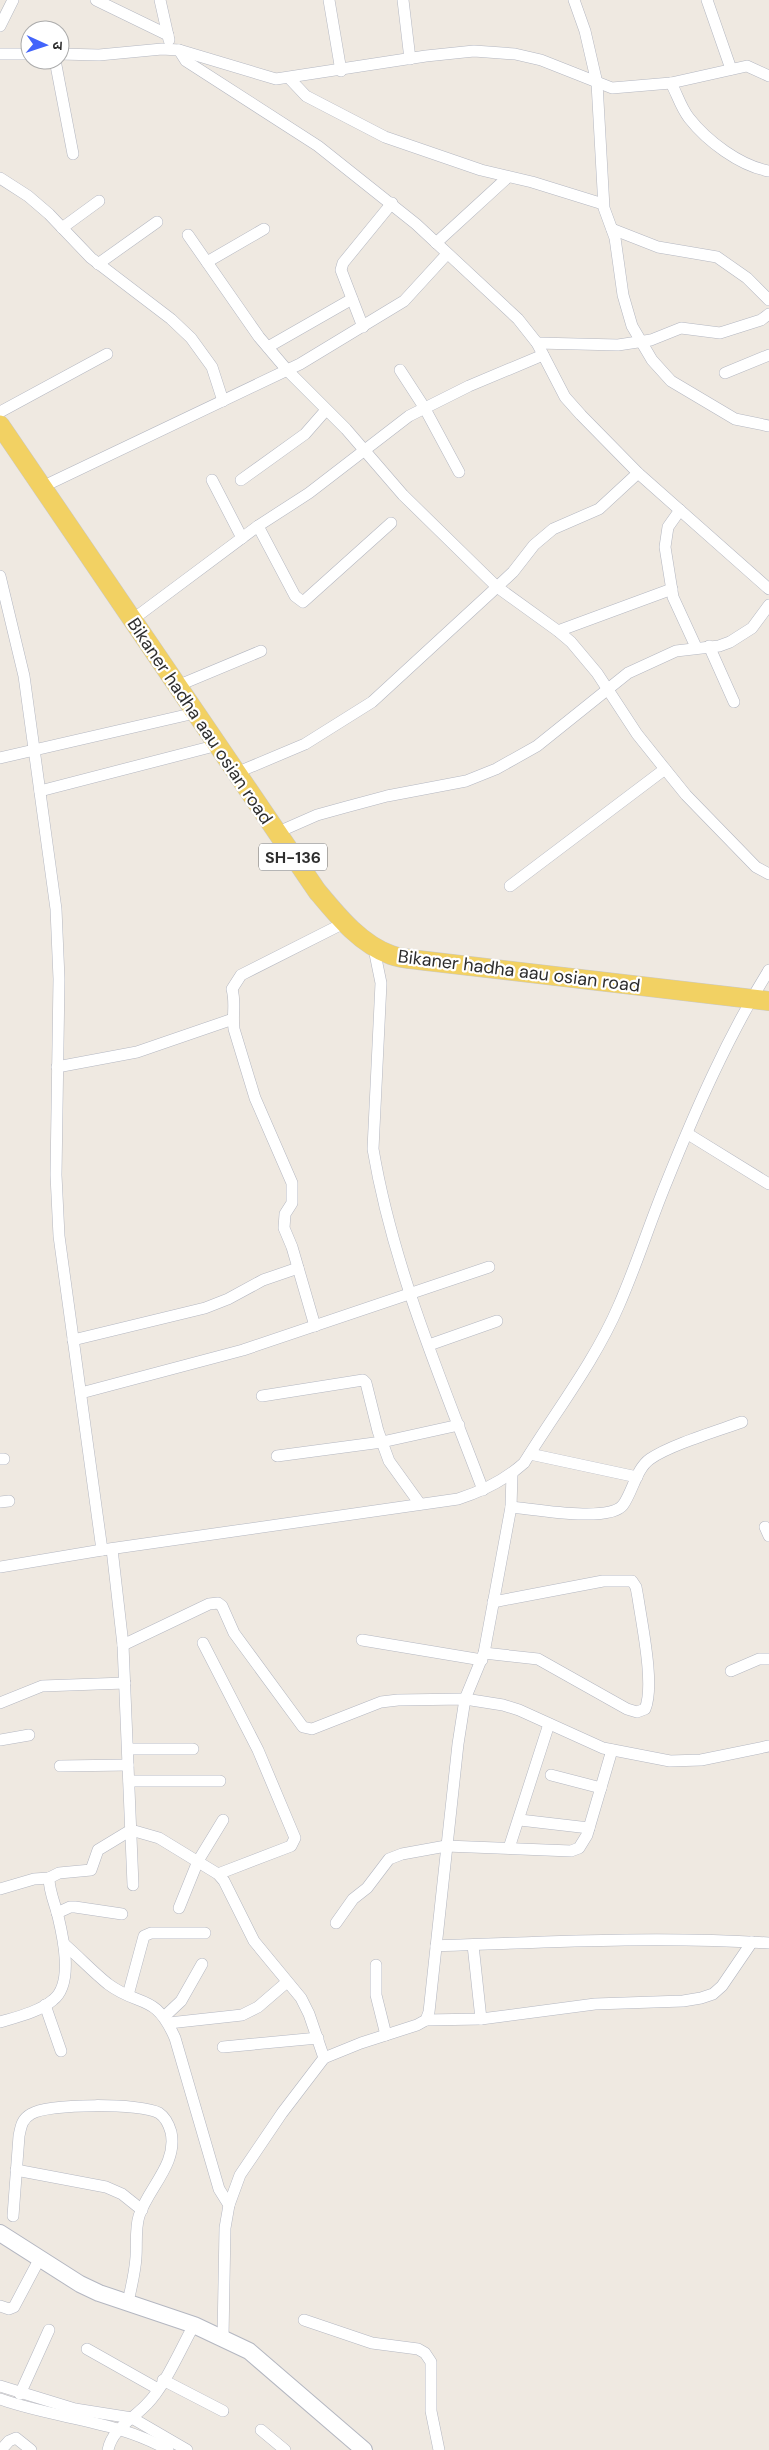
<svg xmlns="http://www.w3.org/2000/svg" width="769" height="2450" font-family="'DM Sans','Noto Sans Devanagari',sans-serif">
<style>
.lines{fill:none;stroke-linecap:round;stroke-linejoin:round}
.street-casing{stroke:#b4b7c1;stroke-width:12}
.secondary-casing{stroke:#b4b7c1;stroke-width:18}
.primary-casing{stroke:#c9c9c9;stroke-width:20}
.street{stroke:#fff;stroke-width:11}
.secondary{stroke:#fff;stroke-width:16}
.primary{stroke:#f2d163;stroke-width:19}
.labels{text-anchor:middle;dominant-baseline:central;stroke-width:4.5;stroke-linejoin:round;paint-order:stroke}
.shield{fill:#fff;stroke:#6d6d6d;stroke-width:1}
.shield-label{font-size:16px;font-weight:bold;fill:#2e2e2e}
.street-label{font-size:18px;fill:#2e2e2e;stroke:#fff}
</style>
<rect width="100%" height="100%" fill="#efe9e1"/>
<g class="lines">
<!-- street casing -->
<g class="street-casing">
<g id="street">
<polyline points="96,0 168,35"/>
<polyline points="160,0 169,40"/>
<polyline points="329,0 341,71"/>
<polyline points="403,0 410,59"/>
<polyline points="574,0 585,31 597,83 604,208 615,238 623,295 632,326 652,360 671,381 735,419 769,426"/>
<polyline points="707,0 731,69"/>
<polyline points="0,26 13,0"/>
<polyline points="179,50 186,61 318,146 416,224 518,319 537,343 565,397 581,415 638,473 769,589"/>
<polyline points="0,54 30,54"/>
<polyline points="60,54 99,55 162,49 179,50 276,79 426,56 474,51 515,54 541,60 612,88 671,83 747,66 769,76"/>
<polyline points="55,60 73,154"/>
<polyline points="289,78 306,96 385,137 481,170 532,182 603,204"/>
<path d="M671,83C677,94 681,108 689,118C707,141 740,166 769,171"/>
<polyline points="0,178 28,196 49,214 91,258 171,319 191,338 212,367 223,401"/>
<polyline points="62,228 99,201"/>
<polyline points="612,229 658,247 717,257 747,278 769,300"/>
<polyline points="188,235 259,337 287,370 346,429 403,495 497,587 558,631 571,642 597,673 637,734 665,769 686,795 756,867 769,874"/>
<polyline points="436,243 508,177"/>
<polyline points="207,262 264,229"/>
<polyline points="98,264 157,222"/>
<polyline points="363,327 341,270 343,263 392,203"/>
<polyline points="537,343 618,345 651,340 681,328 720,333 761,320 769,314"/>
<polyline points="268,347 352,299"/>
<polyline points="400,370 424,407 459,472"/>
<polyline points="725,373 769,355"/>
<polyline points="0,412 107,354"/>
<polyline points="212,480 242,538"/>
<polyline points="241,480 305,434 326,410"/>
<polyline points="42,487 300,364 404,301 447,254"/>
<polyline points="680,510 668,527 665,547 673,597 696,647"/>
<polyline points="258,526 295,596 303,602 391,523"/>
<polyline points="0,576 24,676 56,909 59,979 56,1175 59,1236 102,1550"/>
<polyline points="132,620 258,526 309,493 409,416 469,386 543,355"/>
<polyline points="558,631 672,589"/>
<polyline points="709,646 734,702"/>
<polyline points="177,686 261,651"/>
<polyline points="0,758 195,713"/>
<polyline points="236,773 305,744 372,702 497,587 513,572 534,545 553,529 599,509 638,473"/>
<polyline points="40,791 218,745"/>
<polyline points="276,833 317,815 346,807 387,796 466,781 496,769 537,746 628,673 676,651 719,646 730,642 752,628 769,605"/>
<polyline points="510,886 665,769"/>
<path d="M373,944L381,983L373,1149C393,1267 441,1379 483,1490"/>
<polyline points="57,1067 137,1052 233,1019"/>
<polyline points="688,1134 769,1184"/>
<path d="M315,1326L292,1247L284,1228L285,1214L292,1203V1183L255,1098L234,1029C232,1015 236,1003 232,989L241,975L344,923"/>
<polyline points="73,1340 205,1308 228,1299 263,1280 298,1268"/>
<polyline points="429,1345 497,1321"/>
<polyline points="81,1393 243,1350 489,1267"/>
<polyline points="262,1396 363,1380 366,1383 378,1431 389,1461 420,1504"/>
<polyline points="530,1454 637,1477"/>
<polyline points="277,1456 382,1442 459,1425"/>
<polyline points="0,1459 4,1459"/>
<polyline points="0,1502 9,1501"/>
<path d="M511,1507C534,1509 609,1523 623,1505C633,1491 636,1469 650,1459C670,1445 717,1431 742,1422"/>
<polyline points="765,1527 769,1536"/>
<polyline points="112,1549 123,1645 133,1885"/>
<path d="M0,1567L102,1550L458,1499C483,1491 504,1481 524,1463C556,1411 595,1361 619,1305C637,1264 650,1222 667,1181C696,1109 728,1036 769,970"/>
<polyline points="362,1640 482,1660"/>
<polyline points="203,1643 258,1750 295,1838 291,1846 218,1874"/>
<polyline points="123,1645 209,1604 218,1603 222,1606 234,1633 303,1727 312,1729 381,1702 398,1700 465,1699 503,1705 519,1710 603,1748 670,1761 701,1760 769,1746"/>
<path d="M484,1653L538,1659L627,1709L637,1712L645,1709C655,1686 642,1625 638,1598L636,1587L632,1581H603L493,1602"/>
<polyline points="731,1671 759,1659 769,1659"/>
<polyline points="0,1703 42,1686 125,1683"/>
<polyline points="0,1740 29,1735"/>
<polyline points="128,1749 193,1749"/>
<polyline points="60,1766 128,1765"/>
<polyline points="551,1775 601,1788"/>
<polyline points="129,1781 220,1781"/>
<polyline points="520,1820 589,1828"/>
<polyline points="509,1848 549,1724"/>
<polyline points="0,1889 34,1879 49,1878"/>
<polyline points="179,1908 198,1861 223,1820"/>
<polyline points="57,1913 70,1907 75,1907 122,1914"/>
<polyline points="336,1923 353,1899 367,1888 389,1859 402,1854 446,1846 571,1851 579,1848 587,1835 612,1750"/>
<path d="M64,1944C79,1957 93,1972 108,1984C140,2008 155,1992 175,2038L219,2189L229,2205"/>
<polyline points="473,1945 481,2019"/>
<path d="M436,1946C547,1942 658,1936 769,1943"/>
<polyline points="376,1965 376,1995 386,2035"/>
<polyline points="128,1995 144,1936 151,1933 205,1933"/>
<polyline points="45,2005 61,2051"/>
<polyline points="165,2016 181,2001 202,1964"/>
<polyline points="426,2020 481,2019 595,2004 683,2001 701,1998 713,1994 722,1986 752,1942"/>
<path d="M0,2022C17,2017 39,2012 53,2000C74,1984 63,1937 58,1916C55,1904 49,1891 49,1878L59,1873L91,1870L98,1850L131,1830L159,1838L218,1874L224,1881L254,1941L301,1998L309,2014L324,2058"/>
<polyline points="169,2023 242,2015 258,2007 287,1982"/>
<polyline points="223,2047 318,2038"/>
<polyline points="16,2170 106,2187 122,2194 142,2210"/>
<path d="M13,2216L19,2136C21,2126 22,2119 31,2114C48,2103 142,2103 159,2113C165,2117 169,2125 171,2132C178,2164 148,2188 139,2216C135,2229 137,2244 136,2257C135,2273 131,2288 128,2302"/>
<polyline points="0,2306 9,2309 14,2307 40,2258"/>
<polyline points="304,2320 372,2343 418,2349 425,2353 431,2362 431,2411 439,2450"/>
<polyline points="223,2337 225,2228 229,2205 240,2175 282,2113 324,2058 361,2043 417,2025 426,2020 429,2012 458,1744 465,1699 484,1653 511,1507 512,1474"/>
<polyline points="87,2349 158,2389"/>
<polyline points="163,2380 223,2411"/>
<polyline points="0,2386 75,2409 132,2418 187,2450"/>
<polyline points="20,2394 49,2330"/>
<path d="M0,2399C55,2419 117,2420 168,2450"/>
<polyline points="261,2430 285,2450"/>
<polyline points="1,2450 9,2441 16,2438 31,2450"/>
<path d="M108,2450C112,2429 133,2419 147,2404C165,2386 181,2348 194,2325"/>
</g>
</g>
<!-- secondary casing -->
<g class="secondary-casing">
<polyline id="secondary" points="0,2233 80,2284 99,2293 194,2325 249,2351 364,2450"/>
</g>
<!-- primary casing -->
<g class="primary-casing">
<path id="primary" d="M0,425L317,891C337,915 360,944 391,955C399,958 409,959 418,960L769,1001"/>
</g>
<!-- street -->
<use href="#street" class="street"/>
<!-- secondary -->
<use href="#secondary" class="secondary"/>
<!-- primary -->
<use href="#primary" class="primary"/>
</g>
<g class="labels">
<!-- shield labels -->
<rect class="shield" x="259" y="843.5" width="68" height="27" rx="4"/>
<g class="shield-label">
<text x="293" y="857">SH-136</text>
</g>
<!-- street labels -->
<g class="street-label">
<text transform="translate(200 721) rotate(56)">Bikaner hadha aau osian road</text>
<text transform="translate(519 971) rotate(7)">Bikaner hadha aau osian road</text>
</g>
</g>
<!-- north arrow -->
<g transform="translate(45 45) rotate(93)"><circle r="24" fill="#ffffff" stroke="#ababab"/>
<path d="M0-4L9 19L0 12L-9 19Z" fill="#4264fb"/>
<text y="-8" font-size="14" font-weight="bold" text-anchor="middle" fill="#2e2e2e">उ</text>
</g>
</svg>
